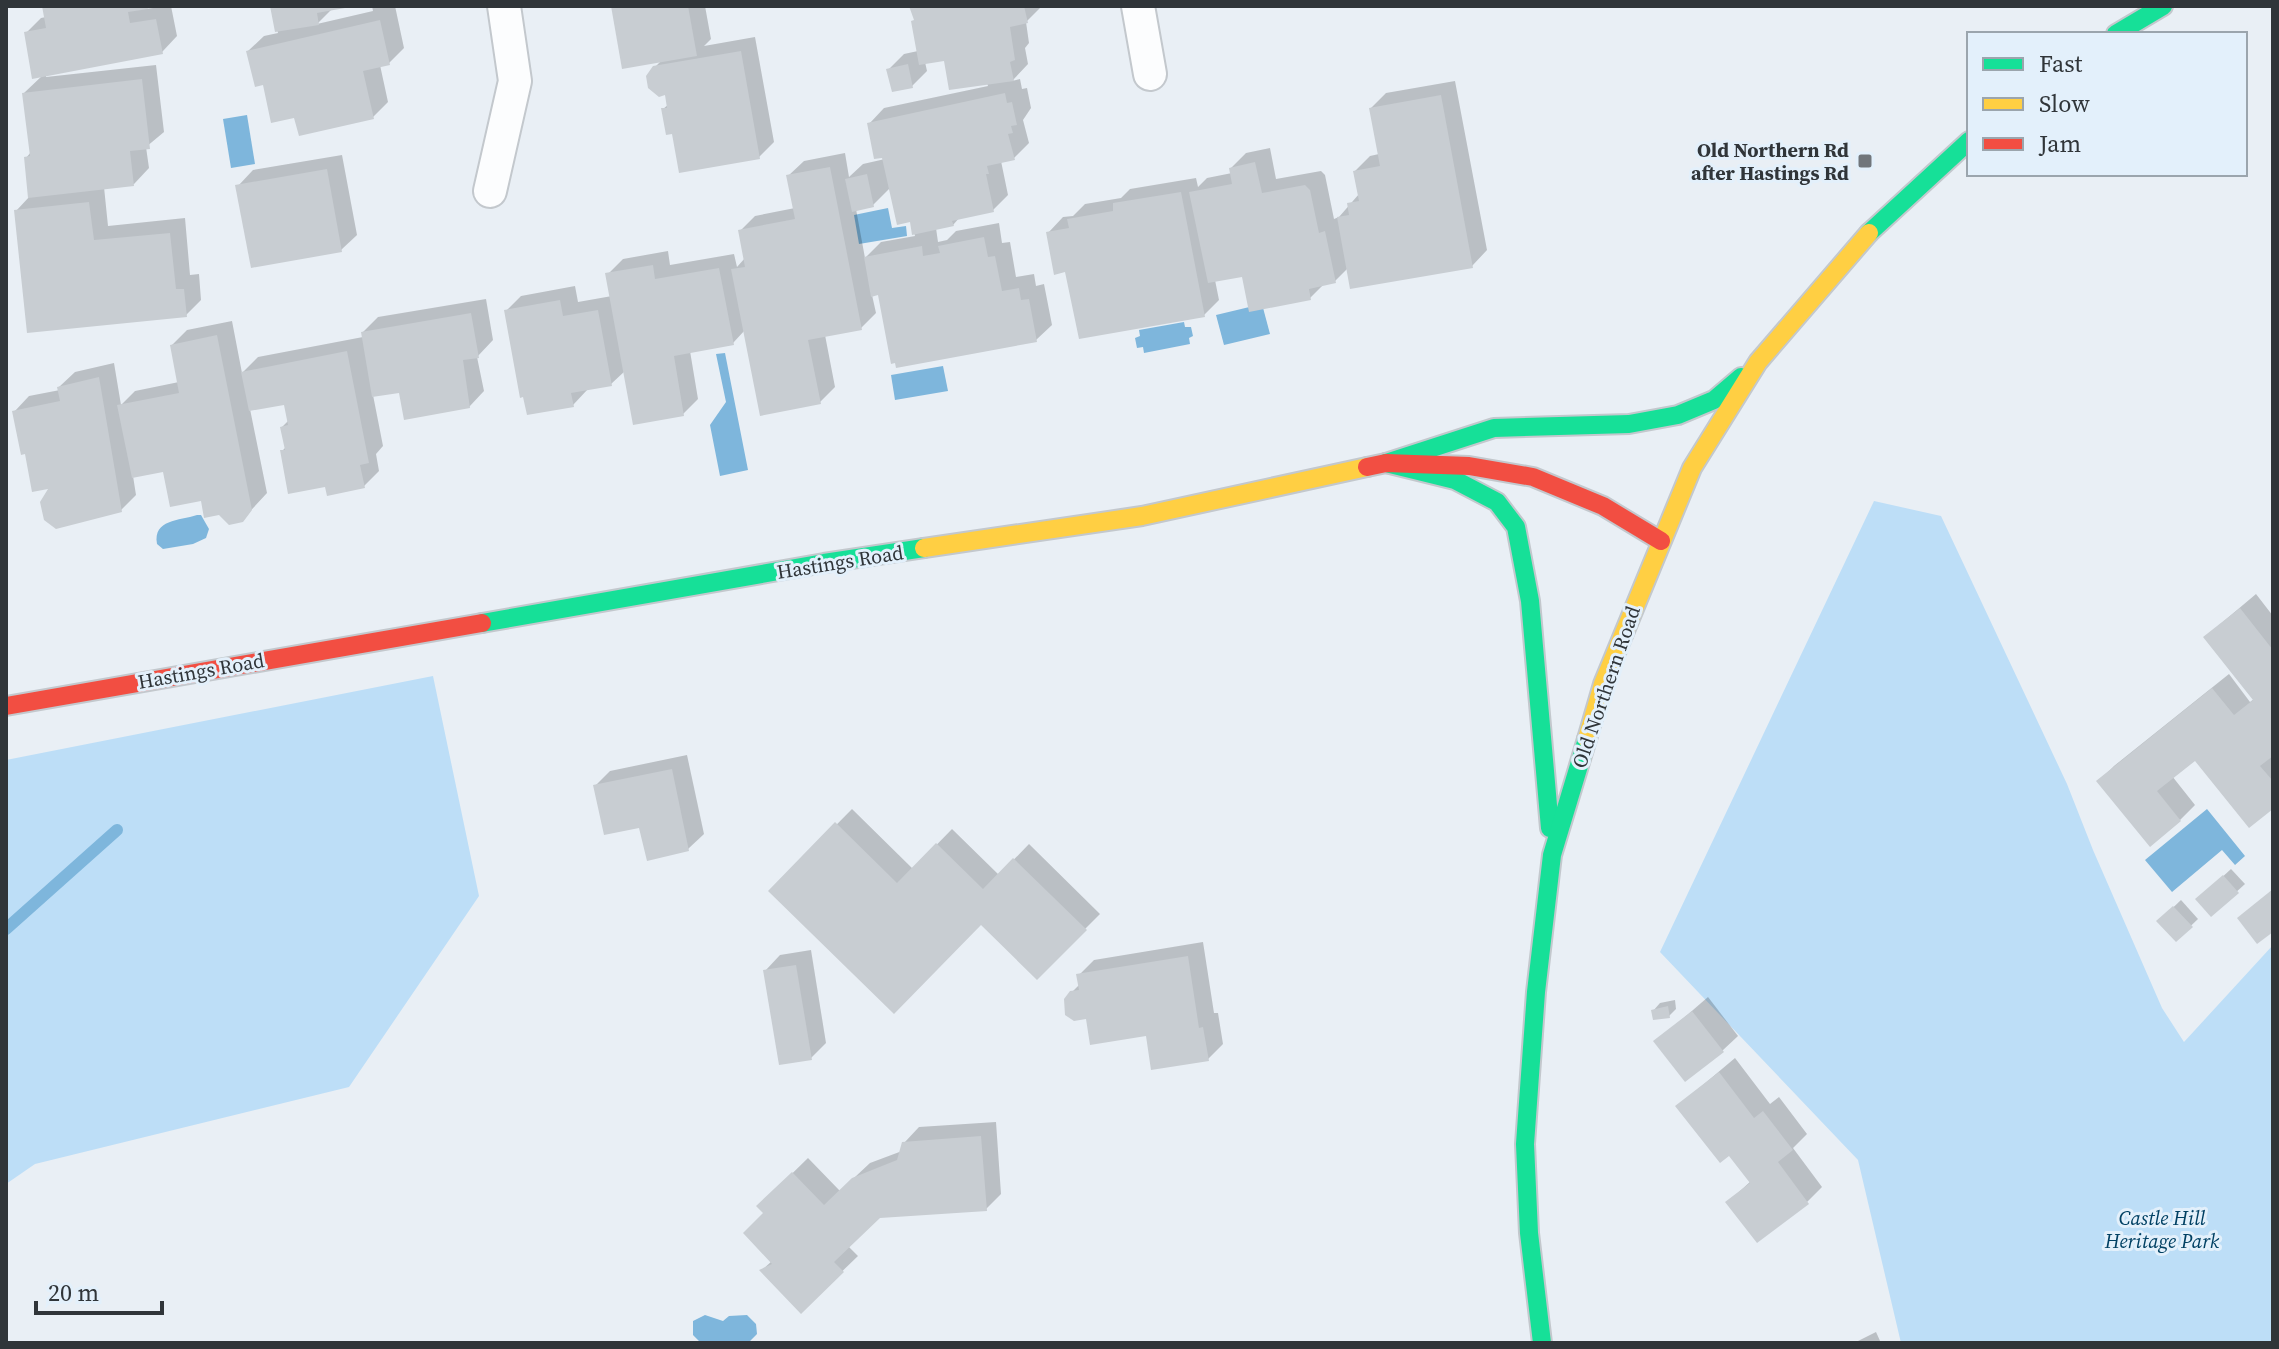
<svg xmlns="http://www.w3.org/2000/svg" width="2279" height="1349" font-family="'Source Serif 4',serif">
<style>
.green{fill:#bddef7}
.water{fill:#7eb6dc}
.shadow{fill:#0003;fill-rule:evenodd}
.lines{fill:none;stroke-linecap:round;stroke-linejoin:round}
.stream{stroke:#7eb6dc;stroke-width:12}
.building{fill:#c8cdd2}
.street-casing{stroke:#c3c8cd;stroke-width:36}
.fast-casing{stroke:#c3c8cd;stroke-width:22}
.slow-casing{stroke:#c3c8cd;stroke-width:22}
.jam-casing{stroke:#c3c8cd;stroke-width:22}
.street{stroke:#fcfdfe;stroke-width:32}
.fast{stroke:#16e098;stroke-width:18}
.slow{stroke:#ffcf43;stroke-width:18}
.jam{stroke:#f24e42;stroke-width:18}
.poi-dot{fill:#71767b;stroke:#e3f0fb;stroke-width:3}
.labels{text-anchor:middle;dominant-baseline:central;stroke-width:6;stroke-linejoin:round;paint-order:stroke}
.poi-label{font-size:20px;font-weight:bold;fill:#303539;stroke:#e3f0fb;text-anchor:end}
.street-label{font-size:20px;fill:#303539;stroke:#e3f0fb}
.park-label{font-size:20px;font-style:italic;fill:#004063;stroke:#e3f0fb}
</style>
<rect width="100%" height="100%" fill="#e9eff5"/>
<!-- green -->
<g class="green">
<polygon points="1874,501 1941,516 2067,784 2093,850 2162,1008 2184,1042 2273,945 2273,1343 1901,1343 1858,1160 1660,952"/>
<polygon points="433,676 479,896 349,1087 35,1164 6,1184 6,760"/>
</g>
<!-- water -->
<g class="water">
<polygon points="247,115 255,164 231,168 223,119"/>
<polygon points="888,208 892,228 906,226 907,236 859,244 854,215"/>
<polygon points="1262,304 1270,334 1224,345 1216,315"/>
<polygon points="1184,322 1185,327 1191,327 1193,336 1189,338 1190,344 1144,353 1143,347 1137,348 1135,338 1140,336 1139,330"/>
<polygon points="725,353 748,470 720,476 710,425 726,402 716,354"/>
<polygon points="943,366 948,391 895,400 891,375"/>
<path d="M197,515H201L209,529L206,538L193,544L163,549L157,544C153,519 179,521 197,515Z"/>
<polygon points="2207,809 2245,856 2235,865 2222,850 2172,892 2145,860"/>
<polygon points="705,1315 723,1321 729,1316 747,1315 756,1324 757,1334 748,1343 699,1341 693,1335 693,1321"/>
</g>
<!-- shadow -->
<g class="shadow">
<polygon points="44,6 148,6 144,9 171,6 177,36 162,52 46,74 46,77 156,65 164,132 146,147 149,168 134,184 104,187 108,226 185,218 190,275 199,274 201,300 186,315 16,211 30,196 26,158 31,152 24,93 43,75 26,33 41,18 46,17"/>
<polygon points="272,6 342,6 333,8 317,24 373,11 372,6 395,6 404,48 389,63 380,65 388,102 373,117 296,115 264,82 248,51 264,36 278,33"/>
<polygon points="613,6 705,6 711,39 704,46 755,37 774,142 759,157 674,132 663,109 669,104 655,67 662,60"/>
<path d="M911,6H1042L1026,22L1029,43L1025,48L1028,64L1012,81L1020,79L1022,89L1027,88L1031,108L1023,120L1029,143L1014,158L1001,161L1008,195L993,210L960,217L953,225L936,228L938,242L947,240L956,231L999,223L1002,243L1010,242L1016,277L1034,274L1036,286L1044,284L1052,325L1036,340L880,293L872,295L876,313L861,328L825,335L835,387L820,402L745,330L733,343L690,351L698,399L683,414L625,371L611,384L588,389L573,405L506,311L521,296L575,286L578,302L612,296L608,274L623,259L668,251L670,265L734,254L737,267L745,258L740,231L755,216L795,208L788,176L804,161L845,153L849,177L863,164L885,159L869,124L884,108L988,86L987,83L945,59L925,62L927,71L912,86L889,69L904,54L918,51L916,19ZM891,187L911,220L915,236L881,242L865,258L856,209L873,205Z"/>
<polygon points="1455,81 1487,250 1472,266 1348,268 1335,281 1324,284 1310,298 1244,274 1215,280 1219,300 1204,315 1067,270 1048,233 1063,217 1073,216 1085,204 1121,198 1130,189 1196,178 1198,187 1207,178 1232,173 1231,168 1246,153 1270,148 1276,179 1321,171 1325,175 1334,219 1339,217 1359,194 1355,171 1370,156 1379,154 1371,108 1386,93"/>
<polygon points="342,155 357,235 341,250 238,186 253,170"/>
<polygon points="486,299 493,340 477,357 484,391 469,407 400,390 373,395 383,446 376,454 379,471 364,486 326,485 282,451 286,447 282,427 289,420 286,402 250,409 267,493 242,520 202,498 165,470 133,476 136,495 121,510 51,486 26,452 14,412 29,396 60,390 59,387 75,372 114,363 121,405 135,391 179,382 172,345 187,330 232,321 242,373 258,357 363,337 363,332 378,317"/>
<polygon points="2256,594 2273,616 2273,806 2195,758 2172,776 2195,805 2180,820 2099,781 2114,766 2229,674 2250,702 2254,699 2205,637"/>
<polygon points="687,755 704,834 688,849 641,825 595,786 610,771"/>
<polygon points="852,809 913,869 952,829 999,875 1029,844 1100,914 1037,977 981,922 771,891"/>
<polygon points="2231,869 2245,884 2212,914 2205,893"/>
<polygon points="2181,900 2198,919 2176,940 2159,921"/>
<polygon points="1203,942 1214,1013 1218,1013 1223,1044 1208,1059 1148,1034 1087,1017 1071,993 1080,984 1079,975 1094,960"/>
<polygon points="811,950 826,1043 811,1058 765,971 780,955"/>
<polygon points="1708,997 1738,1036 1722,1051 1656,1042"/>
<polygon points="1675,1000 1676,1009 1669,1016 1653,1011 1660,1003"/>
<polygon points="1735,1058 1770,1104 1779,1097 1807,1134 1793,1148 1822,1187 1807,1202 1728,1202 1751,1181 1729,1153 1678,1106"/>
<polygon points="996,1122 1001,1194 986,1209 879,1217 848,1246 858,1256 801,1311 762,1270 772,1261 765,1213 759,1206 808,1158 840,1191 870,1163 902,1151 904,1143 919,1127"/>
<polygon points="1876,1332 1881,1343 1854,1343"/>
</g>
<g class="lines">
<!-- stream -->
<polyline class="stream" points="6,929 117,830"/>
</g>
<!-- building -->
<g class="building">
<polygon points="42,6 147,6 148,9 128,12 130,23 156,19 163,54 32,79 24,32 46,28"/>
<polygon points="270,6 345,6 345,8 317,13 319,25 275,32"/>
<polygon points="611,6 688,6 697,56 622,69"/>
<polygon points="909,6 1024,6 1028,23 1010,27 1015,60 1010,62 1014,81 949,90 944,61 919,65 911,21 914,20"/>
<polygon points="380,20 390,65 363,71 374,119 299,136 294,118 271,123 263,85 255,87 246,51"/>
<polygon points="741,51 760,159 679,173 672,134 666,135 661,108 667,108 665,95 659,97 648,88 646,76 653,66"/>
<polygon points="908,64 913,88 892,92 886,69"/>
<polygon points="142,79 150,149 130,151 134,186 28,198 24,157 30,156 22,93"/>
<polygon points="1005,93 1007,103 1012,102 1017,125 1011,126 1013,133 1008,134 1015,160 987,166 989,174 986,174 994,212 952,221 954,226 912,235 910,222 897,225 882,158 874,159 867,123"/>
<polygon points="1441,95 1473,268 1350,289 1337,217 1349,215 1347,203 1359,201 1353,171 1380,166 1369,108"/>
<polygon points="1255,162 1262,193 1305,185 1310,190 1319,233 1325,231 1336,283 1309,289 1311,300 1249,312 1242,277 1208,283 1189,192 1232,184 1229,168"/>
<polygon points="830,167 862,330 808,340 821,404 760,416 731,269 745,267 738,230 795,219 786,175"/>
<polygon points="327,169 342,252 251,268 235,185"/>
<polygon points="867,174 874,207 852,212 845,179"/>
<polygon points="1181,192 1205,317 1079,339 1065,272 1054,275 1046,232 1069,228 1067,219 1113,211 1113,203"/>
<polygon points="89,202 94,240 170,233 176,289 184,289 187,317 27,333 14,210"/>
<polygon points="984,237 988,257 995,256 1002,291 1019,288 1021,300 1029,299 1037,342 896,368 895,363 891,364 878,295 871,297 864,257 922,246 923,256 940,253 938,246"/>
<polygon points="653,265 655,279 719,268 734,345 674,356 684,416 633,425 605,273"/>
<polygon points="560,300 563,316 598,310 612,386 571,393 574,407 527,415 523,397 520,398 504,310"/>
<polygon points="471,313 479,358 463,360 470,408 404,420 399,393 372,397 361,332"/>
<polygon points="217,335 252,510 243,522 229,525 219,515 204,518 201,501 170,507 163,472 132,478 117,405 179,393 170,345"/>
<polygon points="347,351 369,463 360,465 365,488 327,496 325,487 288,494 280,450 285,450 280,427 288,425 284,405 249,411 241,372"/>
<polygon points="99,377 122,512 56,529 44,520 40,502 48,489 32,492 25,454 21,455 12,411 60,401 57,387"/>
<polygon points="2240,608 2273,650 2273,756 2260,766 2273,781 2273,809 2249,828 2195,761 2157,791 2181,821 2150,847 2096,781 2212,688 2234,715 2253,700 2203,637"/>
<polygon points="672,769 689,851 647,861 639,828 604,835 593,785"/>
<polygon points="835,822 897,883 936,843 983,889 1013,858 1087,930 1037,980 981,925 894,1014 768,891"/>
<polygon points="2223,875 2239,893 2211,917 2195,899"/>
<polygon points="2273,889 2273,932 2257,944 2237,918"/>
<polygon points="2173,906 2193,927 2176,942 2156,921"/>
<polygon points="1188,956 1199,1028 1203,1027 1209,1061 1151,1070 1146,1036 1090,1045 1086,1019 1074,1021 1065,1015 1064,999 1070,991 1079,990 1076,974"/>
<polygon points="796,965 812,1060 779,1065 763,970"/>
<polygon points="1668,1006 1670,1018 1653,1020 1651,1010"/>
<polygon points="1692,1011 1724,1052 1685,1082 1653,1041"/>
<polygon points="1719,1072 1754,1118 1763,1111 1793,1150 1778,1162 1809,1204 1757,1243 1725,1202 1750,1183 1729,1156 1720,1163 1675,1106"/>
<polygon points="981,1136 987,1211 880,1218 834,1262 844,1272 801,1314 759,1270 772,1264 743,1233 763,1213 756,1206 792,1172 824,1205 852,1178 897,1160 902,1142"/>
</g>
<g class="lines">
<!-- street casing -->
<g class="street-casing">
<g id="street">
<polyline points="1138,6 1150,74"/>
<polyline points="490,191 515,81 504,6"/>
</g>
</g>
<!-- fast casing -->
<g class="fast-casing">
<g id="fast">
<polyline points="2116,34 2163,6"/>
<polyline points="1869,233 1969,141"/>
<polyline points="1386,463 1455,480 1497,502 1516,527 1530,601 1550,828"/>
<polyline points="1386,463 1494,428 1629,424 1678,415 1714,400 1741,377"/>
<polyline points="482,623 824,563 924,548"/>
<polyline points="1542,1343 1529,1233 1525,1144 1536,992 1552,855 1587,739"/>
</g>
</g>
<!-- slow casing -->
<g class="slow-casing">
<g id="slow">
<polyline points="924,548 1142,516 1367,467"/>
<polyline points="1587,739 1603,684 1692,468 1758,362 1869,233"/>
</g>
</g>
<!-- jam casing -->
<g class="jam-casing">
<g id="jam">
<polyline points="1367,467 1386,463 1469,466 1533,477 1603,506 1661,541"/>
<polyline points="6,706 482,623"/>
</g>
</g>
<!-- street -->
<use href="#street" class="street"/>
<!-- fast -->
<use href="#fast" class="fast"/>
<!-- slow -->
<use href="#slow" class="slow"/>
<!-- jam -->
<use href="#jam" class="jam"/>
</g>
<!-- markers -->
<rect class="poi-dot" x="1857" y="153" width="16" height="16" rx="4"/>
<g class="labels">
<!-- poi labels -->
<g class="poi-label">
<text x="1849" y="150">Old Northern Rd<tspan x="1849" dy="23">after Hastings Rd</tspan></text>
</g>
<!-- street labels -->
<g class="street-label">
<text transform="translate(840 562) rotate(-9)">Hastings Road</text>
<text transform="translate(201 671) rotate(-10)">Hastings Road</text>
<text transform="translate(1606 687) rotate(-71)">Old Northern Road</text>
</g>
<!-- park labels -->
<g class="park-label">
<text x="2162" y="1218">Castle Hill<tspan x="2162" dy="23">Heritage Park</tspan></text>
</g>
</g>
<!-- border -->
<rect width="2279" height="1349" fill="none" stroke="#303539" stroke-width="16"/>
<!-- legend -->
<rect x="1967" y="32" width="280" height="144" fill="#e3f0fb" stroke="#9ba5ad" stroke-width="2"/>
<rect x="1983" y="58" width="40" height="12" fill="#16e098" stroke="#9ba5ad" stroke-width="2"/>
<text x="2039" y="72" font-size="24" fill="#303539">Fast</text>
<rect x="1983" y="98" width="40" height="12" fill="#ffcf43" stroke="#9ba5ad" stroke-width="2"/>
<text x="2039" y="112" font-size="24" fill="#303539">Slow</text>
<rect x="1983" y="138" width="40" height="12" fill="#f24e42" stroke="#9ba5ad" stroke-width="2"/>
<text x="2039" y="152" font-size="24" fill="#303539">Jam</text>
<!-- scale -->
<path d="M36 1301v12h126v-12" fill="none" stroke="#303539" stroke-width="4"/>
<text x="48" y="1301" font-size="24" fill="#303539" stroke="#e3f0fb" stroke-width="6" paint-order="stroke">20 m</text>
</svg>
